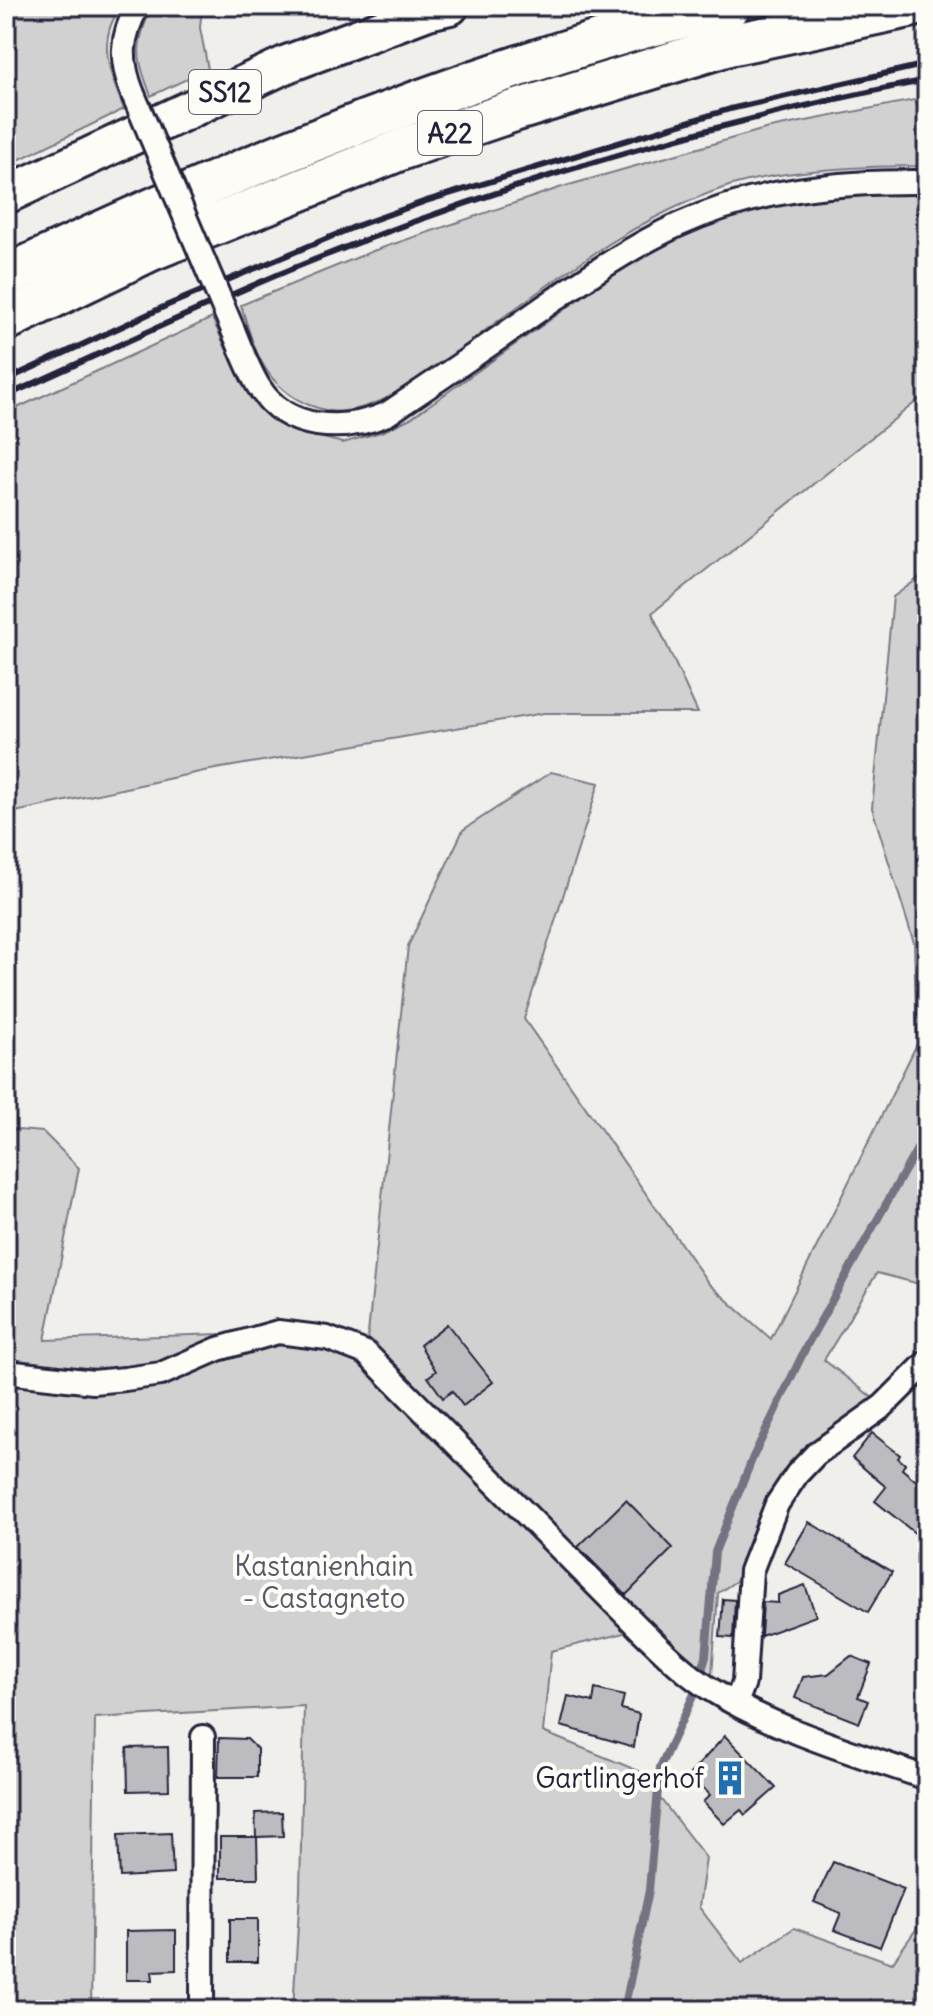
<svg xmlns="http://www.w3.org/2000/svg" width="933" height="2016" font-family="Delius,sans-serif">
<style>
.green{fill:#d2d1d1;stroke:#7a7a86;stroke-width:2}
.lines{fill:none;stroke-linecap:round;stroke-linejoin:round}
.stream{stroke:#737381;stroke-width:8}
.building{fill:#bcbcc0;stroke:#22223b;stroke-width:2}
.minor-casing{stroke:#22223b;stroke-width:28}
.primary-casing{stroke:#22223b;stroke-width:42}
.motorway-casing{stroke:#22223b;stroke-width:46}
.minor{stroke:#fdfcf7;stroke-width:22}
.primary{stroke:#fdfcf7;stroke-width:36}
.motorway{stroke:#fdfcf7;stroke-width:40}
.rail{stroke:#22223b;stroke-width:6}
.minor-bridge-casing{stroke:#22223b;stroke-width:28;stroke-linecap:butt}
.minor-bridge{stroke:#fdfcf7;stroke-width:22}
.labels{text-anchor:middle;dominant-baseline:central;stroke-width:8;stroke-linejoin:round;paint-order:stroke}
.shield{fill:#fdfcf7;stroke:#646373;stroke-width:2}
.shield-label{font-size:26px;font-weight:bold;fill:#22223b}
.park-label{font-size:28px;fill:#575768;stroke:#fdfcf7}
.poi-label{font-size:28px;fill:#22223b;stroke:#fdfcf7;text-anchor:end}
</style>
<rect width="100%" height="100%" fill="#f0efec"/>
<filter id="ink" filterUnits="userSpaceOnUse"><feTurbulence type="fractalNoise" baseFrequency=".0125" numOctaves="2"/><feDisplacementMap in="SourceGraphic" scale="16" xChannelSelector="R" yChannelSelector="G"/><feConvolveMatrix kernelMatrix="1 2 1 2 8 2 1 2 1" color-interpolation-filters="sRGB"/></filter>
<g filter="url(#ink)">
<!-- green -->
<g class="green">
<path d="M6,6H122C95,39 110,74 124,109L6,166Z"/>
<path d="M152,6H202L200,28L208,69L151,96C136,56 134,47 152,6Z"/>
<path d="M914,100L927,122V166C867,166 779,169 723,188C644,215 575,265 509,313C462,345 402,405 344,411C332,413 320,409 309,405C263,386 254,348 241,305L373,251L562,187L765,129Z"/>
<path d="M927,195V393L652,613L698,713H544L204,771L6,814V413L212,318L240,379L263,407L276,420L299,432L343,443L384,431L411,418L643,254C739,206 820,192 927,195Z"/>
<polygon points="927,572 927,1286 877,1273 824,1360 883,1406 816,1454 751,1571 718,1593 711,1689 640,1629 551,1651 543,1732 639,1771 706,1858 699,1907 742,1963 794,1928 892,1963 927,1914 927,2010 293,2010 300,1891 304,1706 95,1718 91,2010 6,2010 6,1129 43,1132 79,1168 45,1340 278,1332 366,1353 408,946 463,830 551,772 599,783 524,1019 709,1284 771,1339 917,1044 914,943 872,808 893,597"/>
</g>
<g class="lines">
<!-- stream -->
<polyline class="stream" points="624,2010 649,1890 660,1767 695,1692 706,1657 715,1552 753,1457 807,1345 927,1131"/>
</g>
<!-- building -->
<g class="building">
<polygon points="447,1324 493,1382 463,1406 452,1391 443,1398 428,1377 436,1371 420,1345"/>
<polygon points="872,1433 900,1455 898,1458 905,1464 902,1469 927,1490 927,1543 875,1501 886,1487 852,1458"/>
<polygon points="626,1500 673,1548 626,1595 578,1547"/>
<polygon points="809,1522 892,1572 868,1612 785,1563"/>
<polygon points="805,1585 816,1616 761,1636 763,1602 778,1603 778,1595"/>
<polygon points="723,1599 735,1600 733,1638 720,1637"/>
<polygon points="851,1656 871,1664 858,1697 868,1701 859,1723 795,1698 803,1677 828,1674"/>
<polygon points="595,1689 624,1696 621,1709 639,1714 634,1747 561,1726 568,1696 593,1702"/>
<polygon points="725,1736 776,1788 745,1815 741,1810 724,1824 703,1802 710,1795 690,1774"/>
<polygon points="219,1738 247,1739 257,1749 257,1777 218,1777"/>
<polygon points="168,1747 169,1790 128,1791 127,1748"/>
<polygon points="282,1812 283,1836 257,1837 258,1878 220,1878 220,1837 256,1837 255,1813"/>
<polygon points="171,1833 173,1874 120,1877 118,1835"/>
<polygon points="833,1862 904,1889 880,1947 834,1930 841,1913 814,1902"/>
<rect x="230" y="1919" width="28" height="43"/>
<polygon points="176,1930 176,1970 152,1971 153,1980 126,1980 126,1931"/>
</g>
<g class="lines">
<!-- minor casing -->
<g class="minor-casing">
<g id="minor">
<path d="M133,94C120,62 120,37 138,6"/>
<path d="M233,330C241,349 248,369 259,387C287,432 344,432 387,414C438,380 488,346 538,311C583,280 628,248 678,225C756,189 842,181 927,182"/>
<path d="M6,1372L93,1382L125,1379L161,1374L218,1349L278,1332L327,1338L366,1353L640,1629C662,1650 684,1673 710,1689C773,1729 857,1754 927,1778"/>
<polyline points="736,1703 744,1682 751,1571 777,1504 797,1474 816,1454 883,1406 927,1362"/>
<polyline points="202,2010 203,1737"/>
</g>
</g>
<!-- primary casing -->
<g class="primary-casing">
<polyline id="primary" points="6,195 287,64 428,11 450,6"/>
</g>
<!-- motorway casing -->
<g class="motorway-casing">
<g id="motorway">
<path d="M6,276C206,181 412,95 625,33C660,23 695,15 730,6"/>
<polyline points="6,320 149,251 405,148 514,111 729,45 914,6"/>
</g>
</g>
<!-- minor -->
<use href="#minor" class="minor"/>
<!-- primary -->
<use href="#primary" class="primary"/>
<!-- motorway -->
<use href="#motorway" class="motorway"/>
<!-- rail -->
<g class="rail">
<polyline points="6,380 168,305 359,225 426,201 730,109 927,64"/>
<path d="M6,396C102,353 197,308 294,268C497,185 712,122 927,80"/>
</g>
<!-- minor-bridge casing -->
<g class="minor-bridge-casing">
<polyline id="minor-bridge" points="133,94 233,330"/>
</g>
<!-- minor-bridge -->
<use href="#minor-bridge" class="minor-bridge"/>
</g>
</g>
<!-- icons -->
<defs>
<g id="building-bare" transform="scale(2.76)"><path d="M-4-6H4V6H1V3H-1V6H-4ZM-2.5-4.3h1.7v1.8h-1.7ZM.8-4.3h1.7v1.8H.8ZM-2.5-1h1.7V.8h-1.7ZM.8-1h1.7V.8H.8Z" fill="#1f6fb2" stroke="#fdfcf7" stroke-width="2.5" paint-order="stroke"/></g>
</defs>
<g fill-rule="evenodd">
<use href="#building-bare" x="730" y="1778"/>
</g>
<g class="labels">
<!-- shield labels -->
<g class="shield">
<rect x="189" y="70" width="72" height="44" rx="6"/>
<rect x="418" y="111" width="64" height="44" rx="6"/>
</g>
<g class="shield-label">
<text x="225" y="92">SS12</text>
<text x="450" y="133">A22</text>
</g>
<!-- park labels -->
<g class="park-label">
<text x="324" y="1566">Kastanienhain<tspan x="324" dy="32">- Castagneto</tspan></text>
</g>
<!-- poi labels -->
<g class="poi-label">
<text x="704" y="1778">Gartlingerhof</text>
</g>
</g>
<!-- margin -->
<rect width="933" height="2016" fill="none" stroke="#fdfcf7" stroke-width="32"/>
<rect x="16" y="16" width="901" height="1984" fill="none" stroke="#22223b" stroke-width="3" filter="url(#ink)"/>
</svg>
